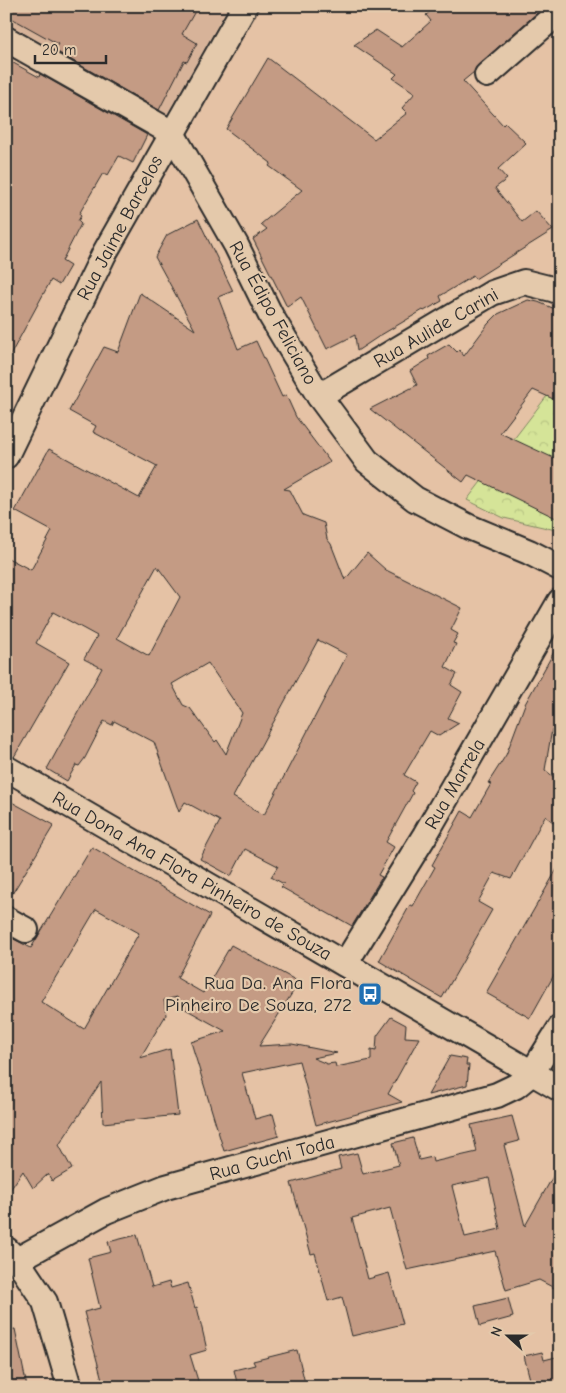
<svg xmlns="http://www.w3.org/2000/svg" width="566" height="1393" font-family="'Comic Neue',sans-serif">
<style>
.built{fill:#d7b399}
.park{fill:url(#park-crowns);stroke:#808862}
.building{fill:#c49b84;stroke:#2b2b2b;fill-rule:evenodd}
.lines{fill:none;stroke-linecap:round;stroke-linejoin:round}
.street-casing{stroke:#2b2b2b;stroke-width:28}
.street{stroke:#e4c9ab;stroke-width:24}
.labels{text-anchor:middle;dominant-baseline:central;stroke-width:4.5;stroke-linejoin:round;paint-order:stroke}
.street-label{font-size:19px;fill:#2b2b2b;stroke:#e4c9ab}
.poi-label{font-size:19px;fill:#2b2b2b;stroke:#e4c9ab;text-anchor:end}
</style>
<defs>
<pattern id="park-crowns" width="20" height="18" patternUnits="userSpaceOnUse" patternTransform="scale(1.25)"><rect width="20" height="18" fill="#d5e498"/><path d="M2 6a3 3 0 1 1 6 0M12 15a3 3 0 1 1 6 0" fill="none" stroke="#b7c483"/></pattern>
</defs>
<rect width="100%" height="100%" fill="#e5c2a5"/>
<filter id="ink" filterUnits="userSpaceOnUse"><feTurbulence type="fractalNoise" baseFrequency=".02" numOctaves="2"/><feDisplacementMap in="SourceGraphic" scale="10" xChannelSelector="R" yChannelSelector="G"/><feConvolveMatrix kernelMatrix="1 2 1 2 8 2 1 2 1" color-interpolation-filters="sRGB"/></filter>
<g filter="url(#ink)">
<!-- built -->
<polygon class="built" points="6,6 228,6 167,114 6,22"/>
<!-- park -->
<polygon class="park" points="560,379 560,531 504,518 467,500"/>
<!-- building -->
<g class="building">
<polygon points="6,6 198,6 182,34 197,43 187,62 184,61 159,110 54,50 58,44 6,15"/>
<polygon points="437,6 545,6 478,65 474,72 463,81 503,125 505,123 526,143 498,169 507,179 495,188 522,222 536,211 553,230 475,279 473,276 440,296 442,301 424,311 423,310 381,335 357,351 355,335 327,349 301,297 287,307 253,239 267,229 261,224 302,190 269,166 271,163 226,129 268,58 374,139 407,113 402,108 415,93 393,78 397,74 354,45 376,30 402,47 431,21 426,15"/>
<polygon points="6,59 39,77 40,74 147,135 133,163 119,156 108,175 103,173 79,214 81,216 78,221 81,224 62,261 70,266 59,285 51,280 6,363"/>
<path d="M198,219L233,291L218,297L238,349L256,341L282,397L286,395L296,417L330,462L284,489L290,490L303,515L324,523L327,539L331,544L345,580L367,553L386,570L462,608L451,630L458,634L453,643L456,644L445,667L457,674L451,685L462,692L448,718L459,723L439,736L430,731L404,775L416,782L411,791L413,793L386,842L394,847L378,875L382,877L352,926L338,918V919L281,887L284,884L271,877L278,866L245,849L231,876L200,859L220,821L185,802L179,812L154,742L114,721L112,725L104,721L85,758L79,766L76,765L67,781L47,769L102,668L84,659L97,636L53,612L36,643L69,662L14,757L6,754V557L31,570L52,531L15,511L49,449L139,498L157,466L93,432L96,426L69,411L104,347L118,352L140,293L195,330L155,257L167,235ZM157,566L180,597L149,656L117,638ZM318,640L347,655L264,815L233,797ZM208,663L242,713L226,754L217,740L215,742L190,708L183,705L172,684Z"/>
<polygon points="528,300 538,302 560,311 560,402 533,390 500,433 560,461 560,520 468,475 463,482 370,409 417,385 410,371 429,359 428,356 449,344 457,352 459,350 464,356 488,324 498,314"/>
<polygon points="560,641 560,709 555,730 552,729 545,770 560,782 560,827 545,816 511,879 494,873 478,902 492,910 442,998 379,961 410,905 413,906 435,867 432,865 462,811 472,817 491,784 488,783 506,755 525,704"/>
<polygon points="6,799 54,825 6,904"/>
<path d="M92,847L210,915L177,978L203,993L231,945L299,982L259,1046L292,1044L337,1053L313,1058L327,1064L335,1063L336,1067L371,1060V1050L376,1051L377,1036L391,1017L406,1025L405,1037L419,1038L388,1094L402,1102L316,1125L299,1061L242,1073L255,1119L273,1114L279,1136L224,1151L191,1042L225,1031L180,1006L177,997L164,1000L166,1015L140,1058L170,1049L178,1115L103,1123L101,1082L59,1145L72,1169L52,1181L48,1174L33,1188L23,1171L6,1196V935L31,948ZM96,909L139,933L84,1029L41,1002Z"/>
<polygon points="560,864 560,978 554,975 530,1018 486,993"/>
<polygon points="450,1056 467,1059 466,1065 469,1065 467,1085 428,1095"/>
<path d="M512,1116L519,1141L504,1145L525,1226L560,1164V1291L539,1280L506,1290L495,1251L407,1270L390,1208L352,1218L368,1279L389,1273L403,1324L352,1336L342,1297L328,1301L315,1253L311,1254L291,1183L341,1169L338,1157L357,1153L363,1174L399,1165L393,1143L413,1138L419,1160L432,1157L433,1162L477,1152L471,1125ZM489,1178L500,1229L465,1237L452,1186Z"/>
<polygon points="137,1235 152,1287 169,1282 171,1288 188,1283 195,1308 197,1307 207,1350 190,1355 200,1387 104,1387 84,1312 100,1308 88,1258 111,1252 108,1242"/>
<polygon points="508,1298 513,1317 480,1326 475,1306"/>
<polygon points="15,1329 27,1387 6,1387 6,1330"/>
<polygon points="297,1350 306,1387 238,1387 234,1370 255,1365 253,1361"/>
<polygon points="542,1352 544,1360 560,1356 560,1387 532,1387 524,1356"/>
</g>
<g class="lines">
<!-- street casing -->
<g class="street-casing">
<g id="street">
<polyline points="6,39 172,133 236,245 271,316 319,396 367,461 415,499 469,527 529,552 560,568"/>
<polyline points="487,75 560,11"/>
<polyline points="319,396 492,293 524,282 552,289 560,292"/>
<polyline points="6,456 104,254 245,6"/>
<polyline points="6,768 560,1089"/>
<polyline points="6,919 26,930"/>
<polyline points="345,964 425,835 560,601"/>
<polyline points="7,1250 17,1260 45,1302 70,1387"/>
<polyline points="17,1260 106,1211 166,1187 497,1095 516,1086 532,1073 560,1028"/>
</g>
</g>
<!-- street -->
<use href="#street" class="street"/>
</g>
</g>
<!-- icons -->
<defs>
<g id="bus-square" transform="scale(1.25)"><rect x="-9" y="-9" width="18" height="18" rx="4" fill="#1f6fb2" stroke="#e4c9ab"/><path d="M-5-6H5V4H4V6H2V4H-2V6H-4V4H-5ZM-3.5-4V0h7V-4ZM-3.5 1.2v1.5H-2V1.2ZM2 1.2v1.5H3.5V1.2Z" fill="#fff"/></g>
</defs>
<g fill-rule="evenodd">
<use href="#bus-square" x="370" y="994"/>
</g>
<g class="labels">
<!-- street labels -->
<g class="street-label">
<text transform="translate(120 228) rotate(-62)">Rua Jaime Barcelos</text>
<text transform="translate(273 313) rotate(61)">Rua Édipo Feliciano</text>
<text transform="translate(436 328) rotate(-30)">Rua Aulide Carini</text>
<text transform="translate(455 784) rotate(-60)">Rua Marrela</text>
<text transform="translate(192 876) rotate(30)">Rua Dona Ana Flora Pinheiro de Souza</text>
<text transform="translate(272 1158) rotate(-15)">Rua Guchi Toda</text>
</g>
<!-- poi labels -->
<g class="poi-label">
<text x="352" y="983">Rua Da. Ana Flora<tspan x="352" dy="22">Pinheiro De Souza, 272</tspan></text>
</g>
</g>
<!-- margin -->
<rect width="566" height="1393" fill="none" stroke="#e4c9ab" stroke-width="25"/>
<rect x="12" y="12" width="541" height="1368" fill="none" stroke="#2b2b2b" stroke-width="2" filter="url(#ink)"/>
<!-- north arrow -->
<g transform="translate(508 1336) rotate(291)" stroke="#e4c9ab" stroke-width="4" paint-order="stroke">
<path d="M0-4L9 19L0 12L-9 19Z" fill="#2b2b2b"/>
<text y="-8" font-size="14" font-weight="bold" text-anchor="middle" fill="#2b2b2b">N</text>
</g>
<!-- scale -->
<path d="M35 55v8h71v-8" fill="none" stroke="#2b2b2b" stroke-width="2.5"/>
<text x="42" y="55" font-size="15" fill="#2b2b2b" stroke="#e4c9ab" stroke-width="4" paint-order="stroke">20 m</text>
</svg>
